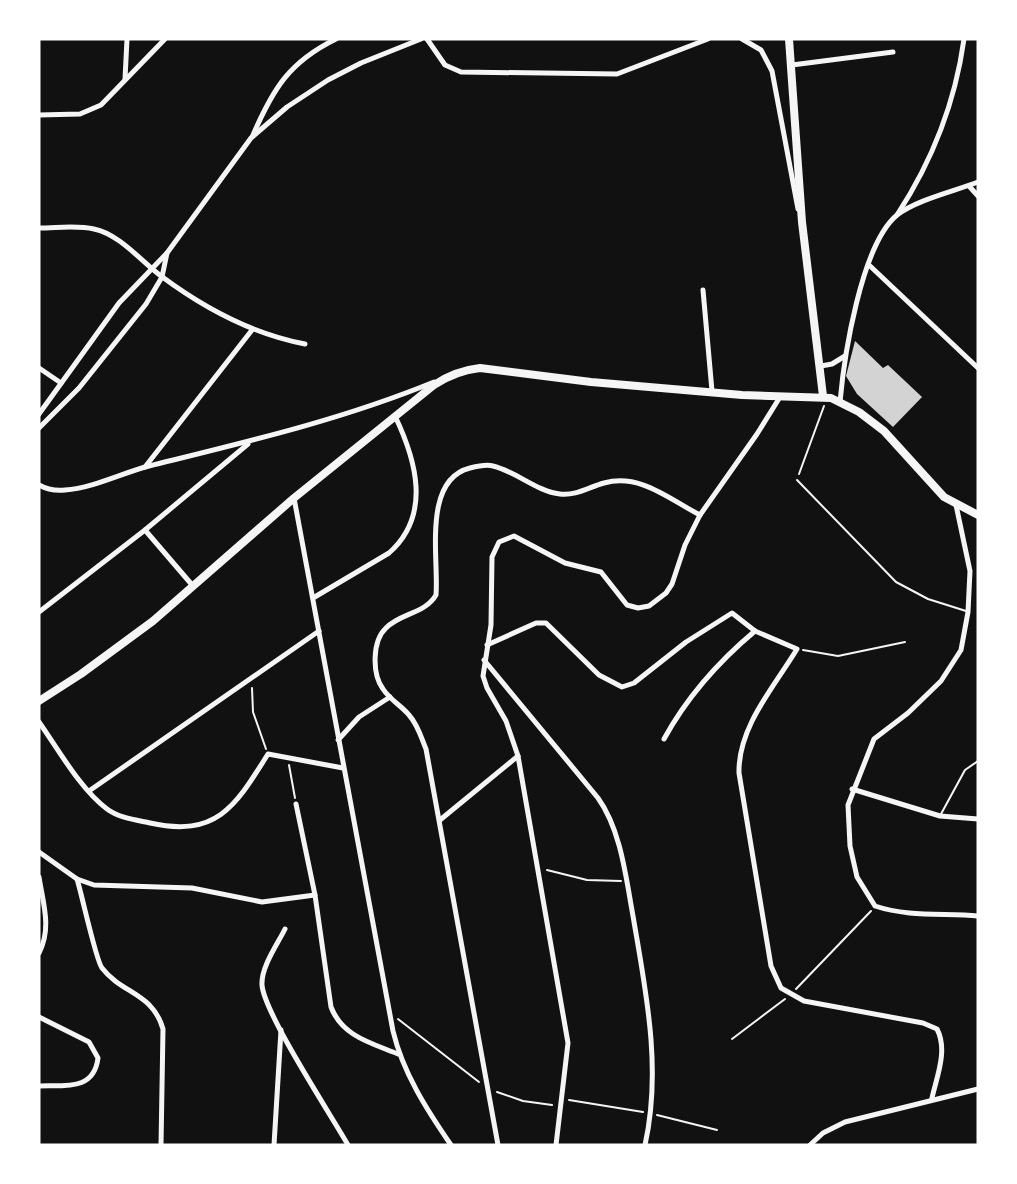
<svg xmlns="http://www.w3.org/2000/svg" width="1017" height="1184" font-family="Karla,sans-serif">
<style>
.building{fill:#d3d3d3}
.lines{fill:none;stroke-linecap:round;stroke-linejoin:round}
.path{stroke:#f5f5f5;stroke-width:2}
.service{stroke:#f5f5f5;stroke-width:2}
.minor{stroke:#f5f5f5;stroke-width:5}
.secondary{stroke:#f5f5f5;stroke-width:8}
</style>
<rect width="100%" height="100%" fill="#111"/>
<!-- building -->
<polygon class="building" points="855,341 883,368 888,365 922,397 893,427 857,394 846,376"/>
<g class="lines">
<!-- path -->
<g class="path">
<polyline points="799,474 824,406"/>
<polyline points="803,650 838,656 905,642"/>
<polyline points="252,688 253,712 266,749"/>
<polyline points="289,765 295,798"/>
<polyline points="547,870 587,880 621,881"/>
<polyline points="796,989 871,911"/>
<polyline points="398,1019 479,1082"/>
<polyline points="732,1039 785,999"/>
<polyline points="497,1092 523,1101 552,1105"/>
<polyline points="569,1100 643,1112"/>
<polyline points="657,1115 717,1130"/>
</g>
<!-- service -->
<g class="service">
<polyline points="797,480 896,582 928,599 966,611"/>
<polyline points="941,814 965,770 978,761"/>
</g>
<!-- minor -->
<g class="minor">
<polyline points="427,39 445,65 461,72 617,74 708,39"/>
<polyline points="742,39 761,50 772,71 798,209"/>
<polyline points="792,65 893,52"/>
<polyline points="125,79 127,39"/>
<polyline points="39,115 80,114 101,105 165,39"/>
<path d="M253,135C273,89 289,62 336,39"/>
<polyline points="969,186 978,196"/>
<path d="M897,215C933,160 955,104 964,39"/>
<path d="M39,228C57,228 77,225 94,229C119,234 141,261 161,276C204,308 252,334 305,344"/>
<polyline points="869,265 978,368"/>
<polyline points="703,290 712,391"/>
<polyline points="821,366 832,364 845,356"/>
<polyline points="39,368 61,383"/>
<path d="M840,402C844,357 861,245 897,215C916,200 955,191 978,182"/>
<polyline points="39,414 119,303 167,253 251,138 287,107 328,80 361,63 421,39"/>
<polyline points="39,428 79,388 146,304 162,277 167,253"/>
<polyline points="145,467 252,330"/>
<path d="M39,485C48,490 55,491 65,490C93,488 122,473 149,466C246,442 341,420 434,382"/>
<path d="M294,498L393,1031C403,1073 427,1110 451,1145"/>
<path d="M956,505L970,571L968,612L961,650L941,681L908,713L874,739L848,805L850,846L857,877L875,906C908,917 943,913 978,916"/>
<polyline points="145,530 193,586"/>
<path d="M313,598L389,553C432,515 416,460 395,416"/>
<polyline points="39,612 145,530 248,444"/>
<path d="M487,645L536,623H546L599,675L622,687L634,683L686,642L732,613L755,631L797,649C774,687 738,727 739,773L771,966L781,988L804,1001L923,1023L937,1029C948,1050 937,1076 932,1098"/>
<path d="M484,660L598,798C621,830 626,878 633,916C646,992 662,1069 645,1145"/>
<path d="M39,722C58,749 81,790 107,809C119,818 136,820 150,823C218,838 236,805 268,754L343,768"/>
<path d="M664,739C687,697 718,662 755,631"/>
<polyline points="338,740 359,717 390,697"/>
<polyline points="852,789 940,816 978,819"/>
<polyline points="89,791 319,631"/>
<path d="M296,804L315,895L331,1007C342,1036 371,1043 398,1054"/>
<polyline points="440,820 518,756"/>
<polyline points="39,852 77,879 94,885 192,888 262,902 315,895"/>
<path d="M39,877C43,903 52,928 39,953"/>
<path d="M77,879C82,895 96,961 102,968C122,994 153,993 163,1029L161,1145"/>
<path d="M285,929C277,945 261,967 262,985C264,1013 331,1115 348,1145"/>
<path d="M39,1017L89,1042L98,1058C94,1091 65,1085 39,1086"/>
<polyline points="274,1145 281,1030"/>
<path d="M498,1145L426,749C421,737 418,725 409,715C402,706 390,700 383,689C372,674 372,641 386,628C400,613 425,614 436,595C439,559 422,480 470,468C478,466 486,464 493,466C517,472 536,491 560,494C576,496 589,487 604,483C640,473 669,499 700,515"/>
<polyline points="556,1145 568,1043 518,756 506,721 487,688 483,676 491,625 492,557 499,542 514,536 565,563 601,572 627,605 638,608 649,606 666,593 672,584 685,545 700,515 757,434 780,397"/>
<polyline points="810,1145 823,1133 845,1122 978,1089"/>
</g>
<!-- secondary -->
<g class="secondary">
<polyline points="789,39 802,222 823,396"/>
<path d="M39,701L81,674L153,621L294,498L434,385C449,375 462,370 480,368L591,382L742,395L831,398L859,412L884,431L944,497L978,515"/>
</g>
</g>
<!-- border -->
<rect width="1017" height="1184" fill="none" stroke="#ffffff" stroke-width="81"/>
</svg>
